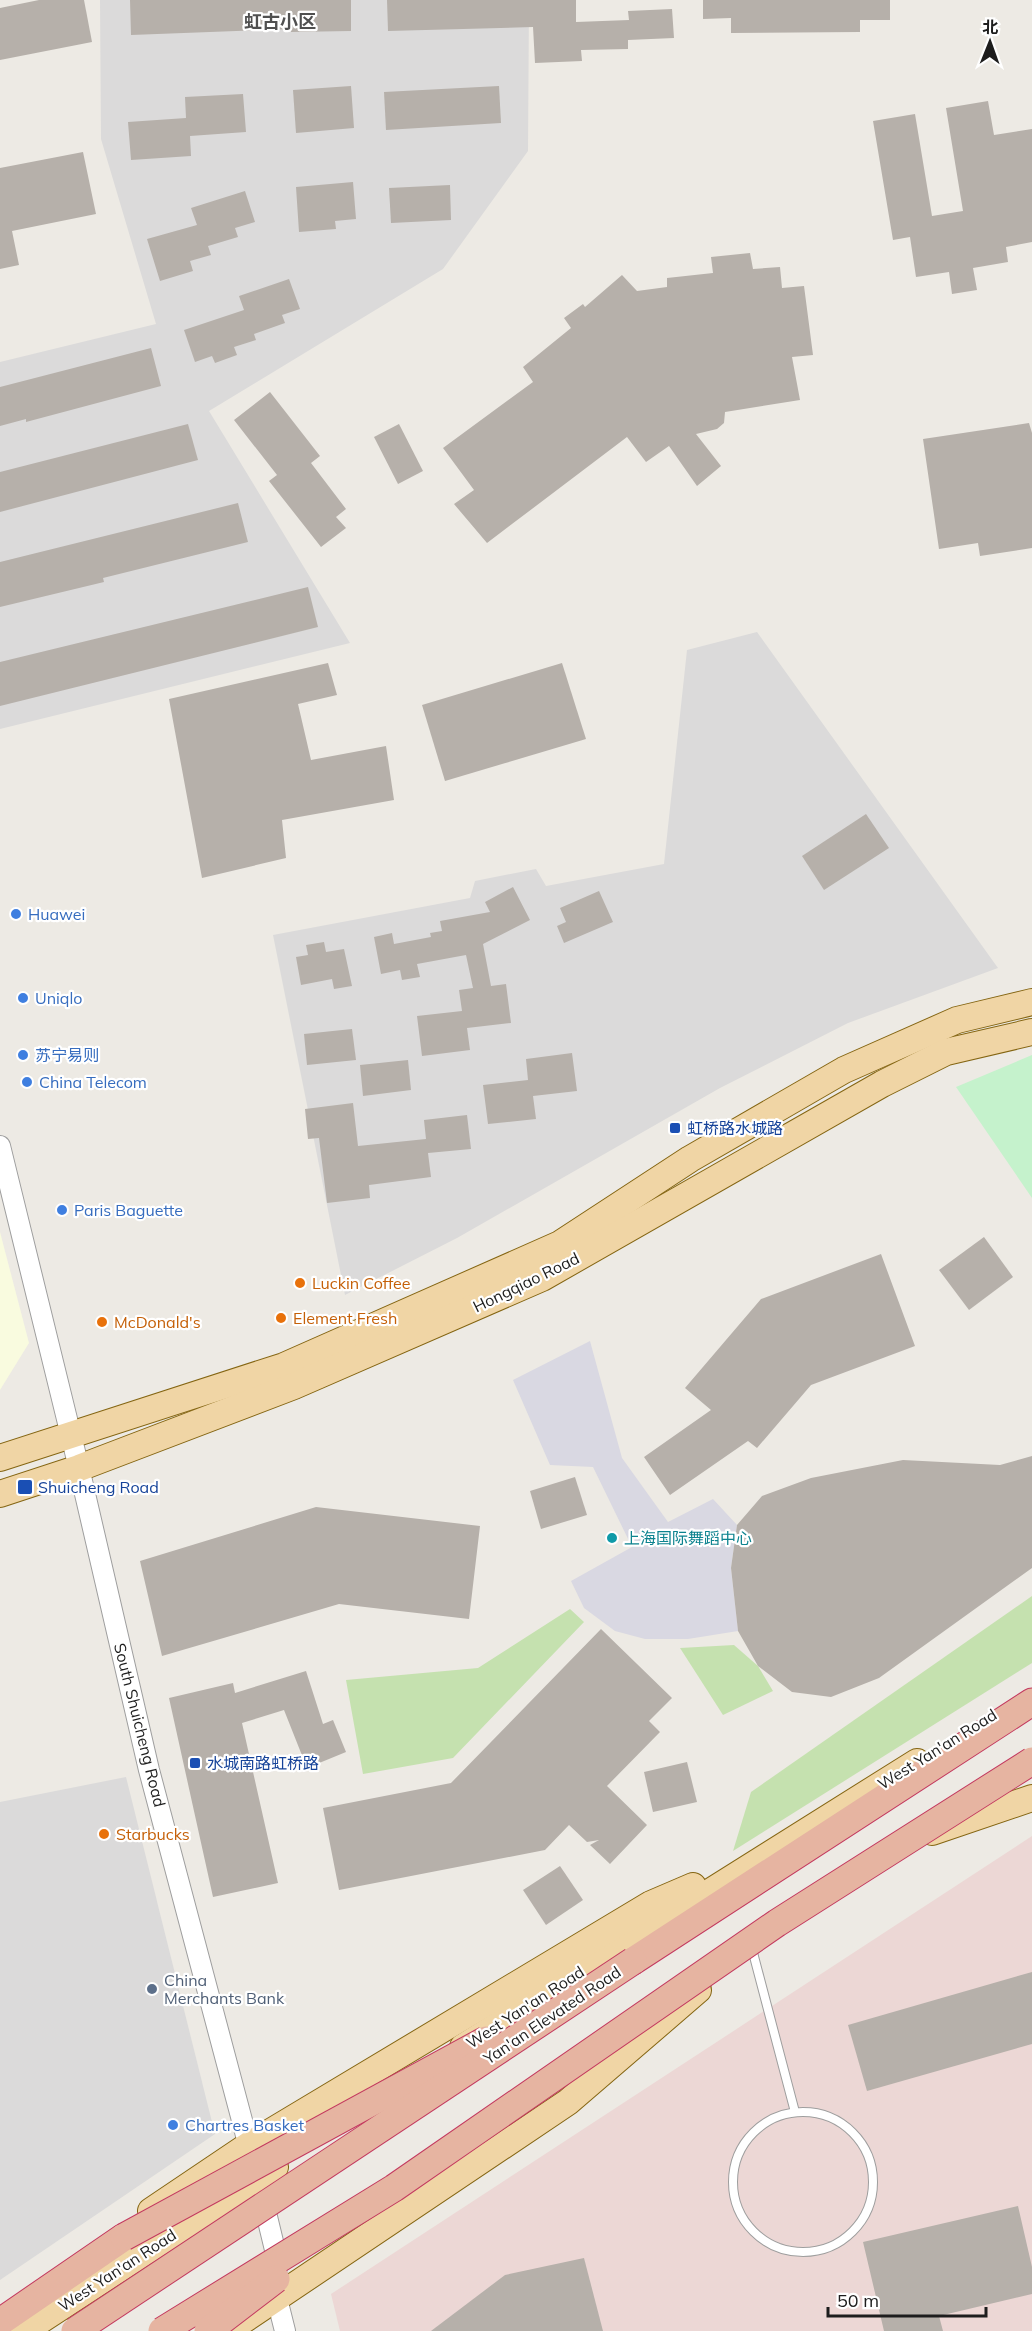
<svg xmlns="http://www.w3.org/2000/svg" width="1032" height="2331" font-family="Mulish,'Noto Sans SC',sans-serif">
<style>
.residential{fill:#dbdada}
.commercial{fill:#ecd7d5}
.education{fill:#f9fbdf}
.grass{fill:#c5e1af}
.park{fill:#c5f2cc}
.plaza{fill:#d9d8e2}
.building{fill:#b6b0aa}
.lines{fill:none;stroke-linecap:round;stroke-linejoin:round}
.service-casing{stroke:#9e9e9e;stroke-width:10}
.tertiary-casing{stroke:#9e9e9e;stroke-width:22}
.primary-casing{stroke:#846512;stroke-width:28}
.trunk-casing{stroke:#c3395f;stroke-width:29}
.service{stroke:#fff;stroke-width:8}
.tertiary{stroke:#fff;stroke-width:20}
.primary{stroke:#f0d5a5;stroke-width:26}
.trunk{stroke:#e6b4a1;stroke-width:27}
.trunk-bridge-casing{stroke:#c3395f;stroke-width:29;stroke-linecap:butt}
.trunk-bridge{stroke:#e6b4a1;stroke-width:27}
.shop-dot{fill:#3f7fe0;stroke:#fff;stroke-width:2}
.transit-dot{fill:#1a4fb4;stroke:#fff;stroke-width:2}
.food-dot{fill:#e8710a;stroke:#fff;stroke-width:2}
.culture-dot{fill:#0f9aa8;stroke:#fff;stroke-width:2}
.service-dot{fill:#5c6f8a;stroke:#fff;stroke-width:2}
.labels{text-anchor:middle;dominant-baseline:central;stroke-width:4.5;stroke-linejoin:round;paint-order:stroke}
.shop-label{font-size:16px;fill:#366cbe;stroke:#fff;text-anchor:start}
.transit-label{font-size:16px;fill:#164399;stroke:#fff;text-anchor:start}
.street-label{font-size:16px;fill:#1d1d1d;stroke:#fff}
.food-label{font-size:16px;fill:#c56008;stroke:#fff;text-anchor:start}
.culture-label{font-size:16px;fill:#0d838f;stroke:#fff;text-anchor:start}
.service-label{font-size:16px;fill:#4e5e75;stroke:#fff;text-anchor:start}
.neighbourhood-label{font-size:18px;font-weight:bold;fill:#505050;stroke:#fff}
</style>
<rect width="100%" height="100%" fill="#edeae4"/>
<!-- residential -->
<g class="residential">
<polygon points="100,0 529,0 528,151 443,269 209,411 350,643 0,729 0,362 156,324 101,139"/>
<polygon points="757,632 998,968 848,1023 720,1088 457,1238 345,1295 273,935 470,898 475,881 536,869 546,886 664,864 687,650"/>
<polygon points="126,1777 215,2134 0,2280 0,1802"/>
</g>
<!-- commercial -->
<polygon class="commercial" points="1032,1836 1032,2331 340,2331 331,2294"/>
<!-- education -->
<polygon class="education" points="0,1232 29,1343 0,1390"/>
<!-- grass -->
<g class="grass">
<polygon points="1032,1596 1032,1663 733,1851 751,1792"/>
<polygon points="570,1609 584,1622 453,1758 363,1774 346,1680 478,1668"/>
<polygon points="734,1645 758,1666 773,1691 723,1715 680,1648"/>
</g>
<!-- park -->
<polygon class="park" points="1032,1055 1032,1198 956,1087"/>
<!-- plaza -->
<polygon class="plaza" points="590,1341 622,1458 668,1522 713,1499 737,1525 731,1568 738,1631 688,1639 645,1639 615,1631 584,1608 571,1581 632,1547 593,1467 550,1465 513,1380"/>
<!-- building -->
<g class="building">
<polygon points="39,0 84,0 92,42 0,60 0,8"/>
<polygon points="130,0 351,0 351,31 291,32 291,29 131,35"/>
<polygon points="387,0 576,0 576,22 629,20 628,11 672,9 674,38 628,40 628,49 581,50 582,61 535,63 533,27 388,31"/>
<polygon points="703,0 890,0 890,20 860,20 860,32 731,33 731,18 703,19"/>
<polygon points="351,86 354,128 296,133 293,90"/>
<polygon points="499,86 501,123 386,130 384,92"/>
<polygon points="243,94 246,132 190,136 191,156 131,160 128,122 186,118 185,97"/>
<polygon points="988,101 994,135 1032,129 1032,242 1006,247 1008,262 973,268 977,290 952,294 949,272 916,277 910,237 893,240 873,121 915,114 932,216 963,211 946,108"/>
<polygon points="83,152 96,214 12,231 19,265 0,269 0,168"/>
<polygon points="353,182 356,219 335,221 336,229 299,232 296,187"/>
<polygon points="450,185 451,220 391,223 389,188"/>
<polygon points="245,191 255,222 235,228 238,237 208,246 211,255 190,261 193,271 160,281 147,239 197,225 191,208"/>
<polygon points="750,253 753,269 780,267 782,288 804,286 813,355 792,357 800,400 725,412 724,423 717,429 696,434 721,466 697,486 669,446 646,462 627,437 487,543 454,504 474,490 443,448 533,382 523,367 571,328 564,318 583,304 585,307 622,275 637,291 667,287 667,278 713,273 711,257"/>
<polygon points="289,279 300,309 282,315 285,323 254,334 256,340 234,347 237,355 215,363 212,356 195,362 184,330 244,310 239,296"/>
<polygon points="151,348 161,386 26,422 26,419 0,426 0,387"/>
<polygon points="270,392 320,456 311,463 346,509 336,517 346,528 321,547 269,481 277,475 234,420"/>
<polygon points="1029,423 1032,433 1032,548 980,556 978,543 939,549 923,439"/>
<polygon points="188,424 198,460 0,512 0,472"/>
<polygon points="399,424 423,471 398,484 374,437"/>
<polygon points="238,503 248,542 103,578 104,582 0,607 0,562"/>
<polygon points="308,587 318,627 0,706 0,662"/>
<polygon points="328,663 337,695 298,704 311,760 386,746 394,800 282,820 286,858 202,878 169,699"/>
<polygon points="562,663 586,739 445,781 422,705"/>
<polygon points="866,814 889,848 824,890 802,856"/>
<polygon points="513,887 530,920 483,944 491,986 506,984 511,1023 467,1028 470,1050 422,1056 417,1016 462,1011 459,990 473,988 466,955 417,964 420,977 402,980 400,970 381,974 374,937 392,933 394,944 431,937 430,933 442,931 440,921 490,912 485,902"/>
<polygon points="599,891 613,922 564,943 557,926 566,922 560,908"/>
<polygon points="324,942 326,952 344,949 352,986 334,989 332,979 301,985 296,957 308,955 306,945"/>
<polygon points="352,1029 356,1060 307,1065 304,1034"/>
<polygon points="572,1053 577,1091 533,1096 536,1119 488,1124 483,1085 528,1080 526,1059"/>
<polygon points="408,1060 411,1090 363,1096 360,1065"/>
<polygon points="353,1103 358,1146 426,1139 424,1120 467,1115 471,1149 428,1153 431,1177 369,1185 370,1198 327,1203 319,1138 308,1139 305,1109"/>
<polygon points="984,1237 1013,1277 969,1310 939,1270"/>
<polygon points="881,1254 915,1346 811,1385 757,1448 748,1441 670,1495 644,1457 711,1410 685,1388 761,1299"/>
<polygon points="1032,1456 1032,1568 879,1678 831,1697 792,1692 758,1666 738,1631 731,1568 737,1525 762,1496 811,1478 903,1460 1000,1465"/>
<polygon points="575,1477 587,1515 541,1529 530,1491"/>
<polygon points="316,1507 480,1526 469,1619 339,1604 162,1656 140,1561"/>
<polygon points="601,1629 672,1698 649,1721 660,1732 607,1786 647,1825 610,1864 590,1845 599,1840 587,1842 569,1825 545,1850 339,1890 323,1808 451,1783"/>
<polygon points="306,1671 323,1724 333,1720 346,1752 307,1768 284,1710 242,1723 278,1883 213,1897 169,1698 233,1683 235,1693"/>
<polygon points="687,1762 697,1802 653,1812 644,1772"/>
<polygon points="560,1866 583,1900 546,1925 523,1890"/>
<polygon points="1032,1972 1032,2044 867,2091 848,2025"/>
<polygon points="1018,2206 1032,2267 1032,2294 939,2316 943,2331 884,2331 863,2242"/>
<polygon points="584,2258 603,2331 431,2331 505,2275"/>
</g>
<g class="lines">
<!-- service casing -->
<g class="service-casing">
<g id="service">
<polyline points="751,1945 795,2112"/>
<circle cx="803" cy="2182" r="70"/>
</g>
</g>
<!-- tertiary casing -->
<g class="tertiary-casing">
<g id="tertiary">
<polyline points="0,1146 79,1468 149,1770 252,2158"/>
<polyline points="262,2196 276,2254 277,2299 285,2331"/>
</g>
</g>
<!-- primary casing -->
<g class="primary-casing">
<g id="primary">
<polyline points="0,1458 284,1366 560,1244 690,1159 844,1070 957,1020 1032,1002"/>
<polyline points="0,1494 79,1468 294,1386 542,1278 882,1084 946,1052 1032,1032"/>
<polyline points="932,1832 1032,1798"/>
<polyline points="463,2047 917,1762"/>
<polyline points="151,2211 249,2145 651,1904 693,1886"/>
<polyline points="24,2331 275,2167"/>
<polyline points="227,2331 568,2102 698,1990"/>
</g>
</g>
<!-- trunk casing -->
<g class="trunk-casing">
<g id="trunk">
<polyline points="633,1961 1032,1702"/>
<polyline points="0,2322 124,2237"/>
</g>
</g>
<!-- service -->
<use href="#service" class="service"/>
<!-- tertiary -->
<use href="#tertiary" class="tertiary"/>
<!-- primary -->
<use href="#primary" class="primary"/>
<!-- trunk -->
<use href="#trunk" class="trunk"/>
<!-- trunk-bridge casing -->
<g class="trunk-bridge-casing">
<g id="trunk-bridge">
<polyline points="124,2237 486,2040"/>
<polyline points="75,2331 633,1961"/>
<polyline points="162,2331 394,2188 777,1923 1032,1761"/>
<polyline points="208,2331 276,2279"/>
</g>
</g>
<!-- trunk-bridge -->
<use href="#trunk-bridge" class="trunk-bridge"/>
</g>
<!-- markers -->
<g class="shop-dot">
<circle cx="16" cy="914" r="6"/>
<circle cx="23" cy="998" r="6"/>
<circle cx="23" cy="1055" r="6"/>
<circle cx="27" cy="1082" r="6"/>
<circle cx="62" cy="1210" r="6"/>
<circle cx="173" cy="2125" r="6"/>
</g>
<g class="transit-dot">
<rect x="669" y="1122" width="12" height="12" rx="3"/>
<rect x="17" y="1479" width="16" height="16" rx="3"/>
<rect x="189" y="1757" width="12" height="12" rx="3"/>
</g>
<g class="food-dot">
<circle cx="300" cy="1283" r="6"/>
<circle cx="281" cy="1318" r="6"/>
<circle cx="102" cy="1322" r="6"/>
<circle cx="104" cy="1834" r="6"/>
</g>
<circle class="culture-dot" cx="612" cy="1538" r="6"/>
<circle class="service-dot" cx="152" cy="1989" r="6"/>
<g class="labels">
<!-- shop labels -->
<g class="shop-label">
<text x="28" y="914">Huawei</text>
<text x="35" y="998">Uniqlo</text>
<text x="35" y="1055">苏宁易则</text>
<text x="39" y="1082">China Telecom</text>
<text x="74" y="1210">Paris Baguette</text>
<text x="185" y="2125">Chartres Basket</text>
</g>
<!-- transit labels -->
<g class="transit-label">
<text x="687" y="1128">虹桥路水城路</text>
<text x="38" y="1487">Shuicheng Road</text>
<text x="207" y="1763">水城南路虹桥路</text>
</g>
<!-- street labels -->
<g class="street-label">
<text transform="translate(526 1282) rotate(-26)">Hongqiao Road</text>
<text transform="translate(140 1725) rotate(76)">South Shuicheng Road</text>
<text transform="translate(937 1749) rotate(-32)">West Yan'an Road</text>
<text transform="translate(525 2007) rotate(-33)">West Yan'an Road</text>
<text transform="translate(552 2015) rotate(-34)">Yan'an Elevated Road</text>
<text transform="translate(117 2270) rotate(-33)">West Yan'an Road</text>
</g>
<!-- food labels -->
<g class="food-label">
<text x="312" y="1283">Luckin Coffee</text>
<text x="293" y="1318">Element Fresh</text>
<text x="114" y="1322">McDonald's</text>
<text x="116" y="1834">Starbucks</text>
</g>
<!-- culture labels -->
<g class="culture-label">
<text x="624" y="1538">上海国际舞蹈中心</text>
</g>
<!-- service labels -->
<g class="service-label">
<text x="164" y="1980">China<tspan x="164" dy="18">Merchants Bank</tspan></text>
</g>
<!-- neighbourhood labels -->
<g class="neighbourhood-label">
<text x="280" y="21">虹古小区</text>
</g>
</g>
<!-- north arrow -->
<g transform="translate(990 42) rotate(1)" stroke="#ffffff" stroke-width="4.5" paint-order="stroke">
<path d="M0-4.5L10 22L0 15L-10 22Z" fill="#1d1d1d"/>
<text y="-9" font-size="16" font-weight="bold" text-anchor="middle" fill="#1d1d1d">北</text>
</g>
<!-- scale -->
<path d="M828 2307v9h158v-9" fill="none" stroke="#1d1d1d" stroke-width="3"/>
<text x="837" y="2307" font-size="18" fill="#1d1d1d" stroke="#ffffff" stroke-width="4.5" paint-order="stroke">50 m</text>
</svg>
